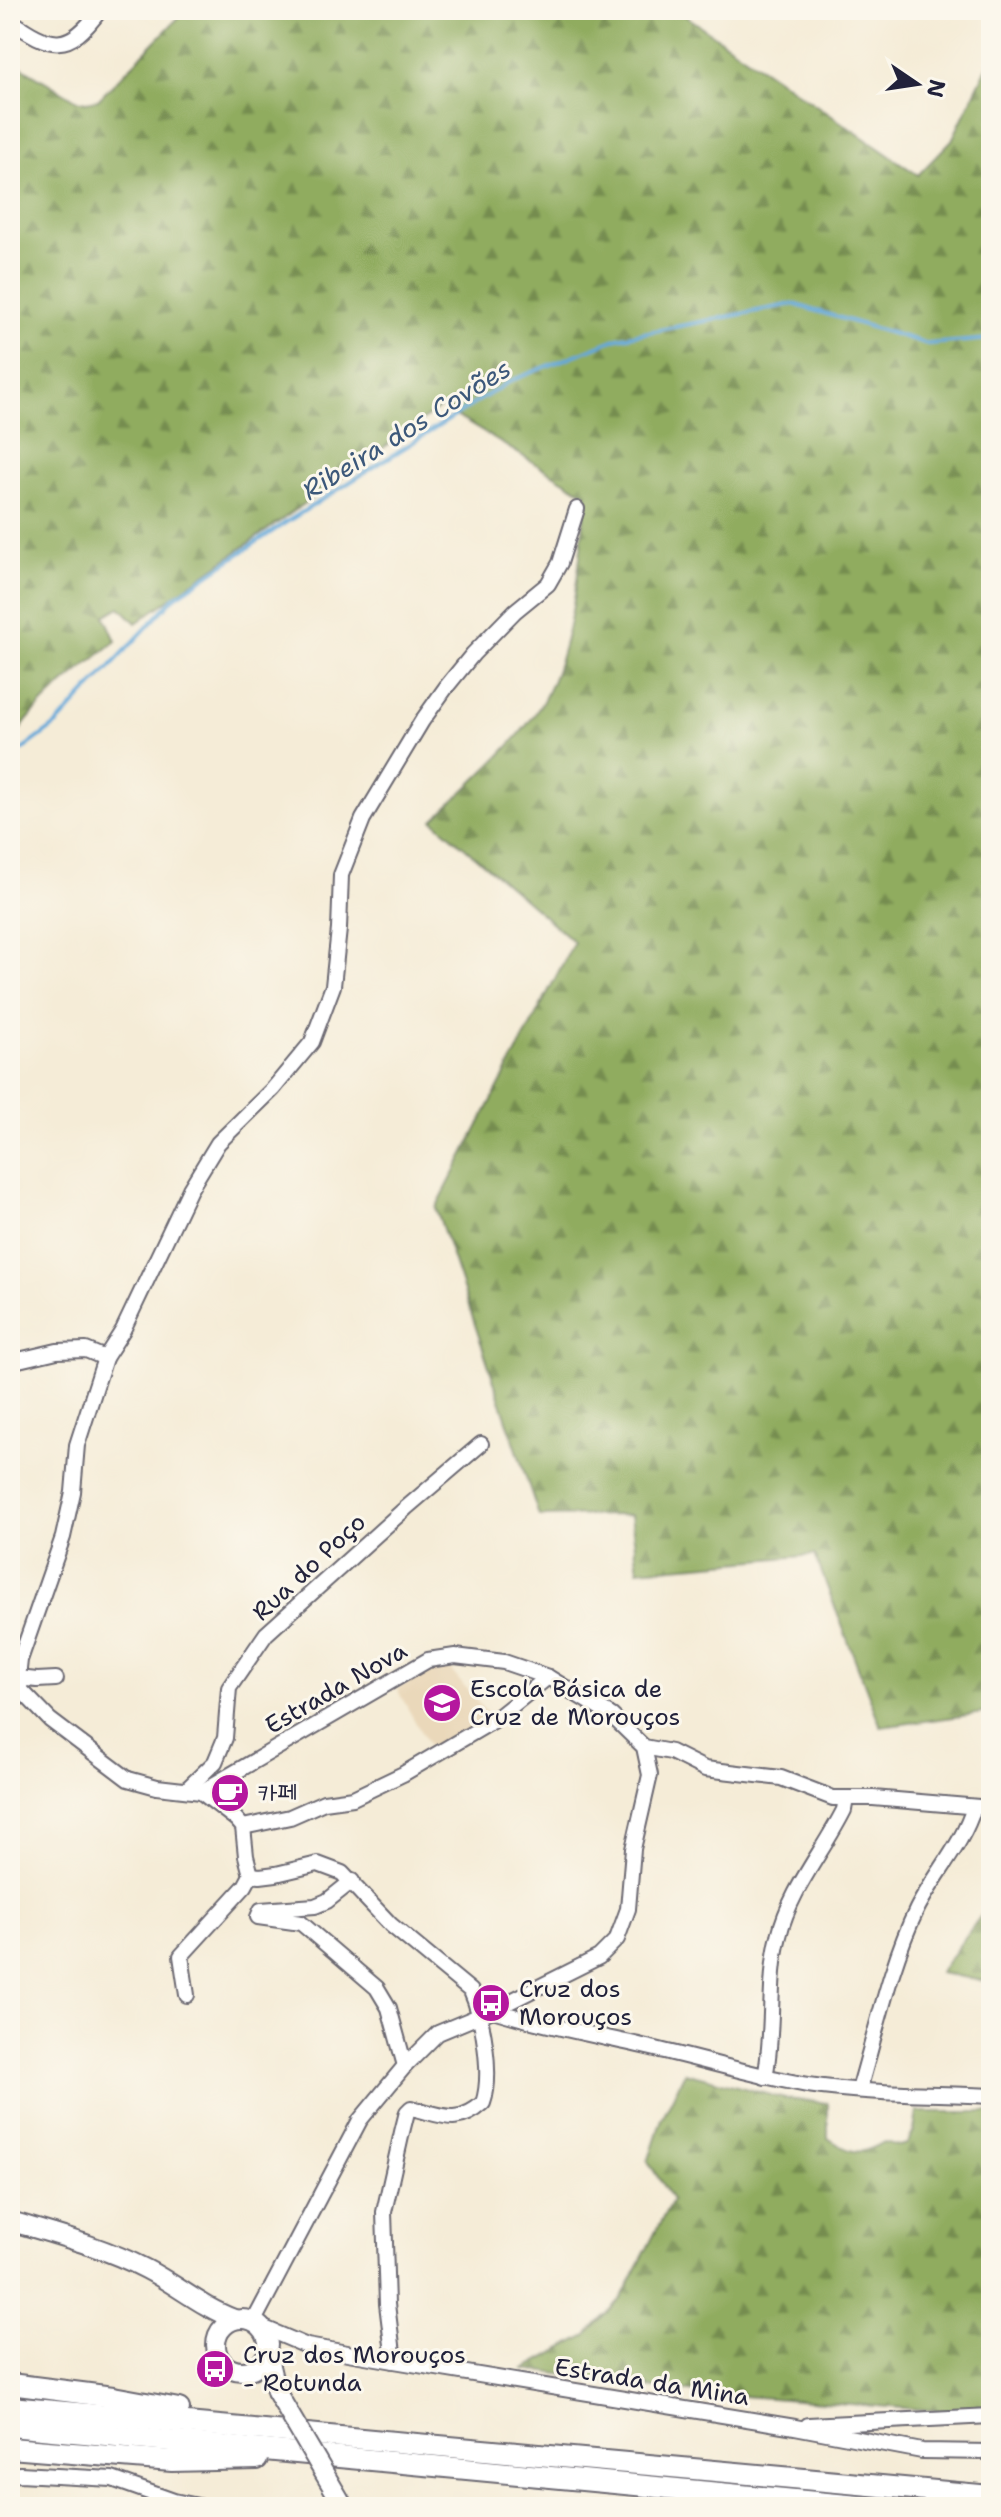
<svg xmlns="http://www.w3.org/2000/svg" width="1001" height="2517" font-family="'Shantell Sans','Poor Story',sans-serif">
<style>
.built{fill:#ead8ba}
.forest{fill:url(#forest-firs);stroke:#59674d;stroke-width:2}
.lines{fill:none;stroke-linecap:round;stroke-linejoin:round}
.stream{stroke:#64a8d9;stroke-width:4}
.minor-casing{stroke:#6c6972;stroke-width:18}
.major-casing{stroke:#6c6972;stroke-width:22}
.highway-casing{stroke:#6c6972;stroke-width:24}
.minor{stroke:#fff;stroke-width:14}
.major{stroke:#fff;stroke-width:18}
.highway{stroke:#fff;stroke-width:20}
.major-bridge-casing{stroke:#6c6972;stroke-width:22;stroke-linecap:butt}
.major-bridge{stroke:#fff;stroke-width:18}
.labels{text-anchor:middle;dominant-baseline:central;stroke-width:6;stroke-linejoin:round;paint-order:stroke}
.street-label{font-size:24px;fill:#22223b;stroke:#fbf7ec}
.poi-label{font-size:24px;fill:#22223b;stroke:#fbf7ec;text-anchor:start}
.water-label{font-size:26px;font-style:italic;fill:#3c587a;stroke:#fbf7ec}
</style>
<defs>
<pattern id="forest-firs" width="22" height="20" patternUnits="userSpaceOnUse" patternTransform="scale(2)"><rect width="22" height="20" fill="#90ac5f"/><path d="M5 1l3.5 6h-7zM16 11l3.5 6h-7z" fill="#758c50"/></pattern>
</defs>
<rect width="100%" height="100%" fill="#fbf7ec"/>
<filter id="ink" filterUnits="userSpaceOnUse"><feTurbulence type="fractalNoise" baseFrequency=".0125" numOctaves="2"/><feDisplacementMap in="SourceGraphic" scale="16" xChannelSelector="R" yChannelSelector="G"/><feConvolveMatrix kernelMatrix="1 2 1 2 8 2 1 2 1" color-interpolation-filters="sRGB"/></filter>
<filter id="wash" filterUnits="userSpaceOnUse"><feTurbulence type="fractalNoise" baseFrequency=".006" numOctaves="4" result="noise"/><feDisplacementMap in="SourceGraphic" scale="32" xChannelSelector="R" yChannelSelector="G"/><feGaussianBlur stdDeviation="1.8" result="paint"/><feColorMatrix in="noise" values="0 0 0 0 0 0 0 0 0 0 0 0 0 0 0 0 0 1.4 0 .05"/><feComposite in="paint" operator="in"/></filter>
<g filter="url(#wash)">
<rect width="100%" height="100%" fill="#f5ecd7"/>
<!-- built -->
<polygon class="built" points="447,1666 491,1718 432,1752 397,1689 432,1669 437,1669 440,1672"/>
<!-- forest -->
<g class="forest">
<path d="M186,10H677L918,175L952,140L991,59V1712L881,1727L815,1555L638,1570L631,1515L539,1516L436,1208L574,942L433,820C466,788 509,751 535,714C572,661 581,558 586,494L441,407L136,623L120,607L105,616L116,641C77,673 37,701 10,744V60L76,100L86,102L98,100Z"/>
<polygon points="991,1902 991,1982 939,1973"/>
<path d="M685,2072L785,2099L828,2103V2138C850,2153 859,2157 884,2142L900,2146L907,2144L914,2131L917,2112H991V2412L970,2413L675,2391L525,2369L587,2335L621,2299L672,2200L648,2161L662,2119Z"/>
</g>
<g class="lines">
<!-- stream -->
<polyline class="stream" points="10,759 57,724 175,597 285,523 510,381 618,338 793,304 928,344 991,339"/>
</g>
</g>
<g filter="url(#ink)">
<g class="lines">
<!-- minor casing -->
<g class="minor-casing">
<g id="minor">
<path d="M10,20C51,49 68,54 100,10"/>
<polyline points="10,1362 57,1351 86,1350 105,1358"/>
<polyline points="18,1678 37,1680 56,1679"/>
<polyline points="20,1689 18,1678 20,1660 63,1537 73,1492 77,1445 105,1358 123,1330 190,1189 218,1143 273,1089 312,1042 333,986 339,929 341,875 363,819 422,721 447,686 473,654 515,611 548,584 560,563 577,509"/>
<polyline points="20,1689 50,1720 128,1779 157,1787 201,1792 236,1819 243,1827 246,1856 251,1875"/>
<polyline points="644,1747 671,1752 705,1769 781,1778 833,1798 873,1798 991,1808"/>
<polyline points="187,1789 215,1762 225,1738 229,1688 266,1634 406,1508 481,1444"/>
<polyline points="201,1792 428,1660 455,1656 504,1662 548,1677 612,1716 644,1747 650,1775 633,1849 628,1909 617,1939 599,1957 493,2010 438,2033 404,2067 360,2120 254,2321"/>
<polyline points="243,1827 290,1817 324,1802 353,1798 403,1774 493,1721 548,1677"/>
<path d="M251,1875L260,1876L276,1874L318,1864L342,1873L391,1925L471,1991C483,2018 493,2075 483,2103C456,2127 441,2114 411,2108L407,2112L402,2132L384,2212L387,2304L394,2361"/>
<polyline points="352,1881 327,1901 315,1906 261,1910 258,1917 301,1923 377,1988 389,2008 405,2066"/>
<polyline points="187,1995 181,1956 245,1886 251,1875"/>
<path d="M493,2010C543,2026 596,2035 647,2047C701,2059 754,2076 808,2085C868,2094 930,2093 991,2096"/>
<path d="M765,2077C775,2030 767,1981 779,1936C790,1890 823,1852 844,1810L846,1798"/>
<path d="M859,2090C876,2032 891,1962 917,1909C935,1874 963,1844 974,1807"/>
<polyline points="262,2327 307,2346 394,2361 795,2427 922,2451 991,2452"/>
<polyline points="808,2425 991,2416"/>
<polyline points="10,2475 20,2474 112,2479 174,2501 203,2507"/>
</g>
</g>
<!-- major casing -->
<g class="major-casing">
<g id="major">
<path d="M10,2221C57,2235 103,2247 146,2269C177,2285 202,2307 234,2319"/>
<circle cx="242" cy="2345" r="26"/>
<polyline points="267,2354 276,2391"/>
</g>
</g>
<!-- highway casing -->
<g class="highway-casing">
<g id="highway">
<polyline points="10,2384 113,2397 179,2409"/>
<polyline points="10,2407 991,2496"/>
<polyline points="10,2426 869,2507"/>
<polyline points="10,2448 172,2461 257,2459"/>
</g>
</g>
<!-- minor -->
<use href="#minor" class="minor"/>
<!-- major -->
<use href="#major" class="major"/>
<!-- highway -->
<use href="#highway" class="highway"/>
<!-- major-bridge casing -->
<g class="major-bridge-casing">
<polyline id="major-bridge" points="276,2391 344,2507"/>
</g>
<!-- major-bridge -->
<use href="#major-bridge" class="major-bridge"/>
</g>
</g>
<!-- icons -->
<defs>
<g id="school-disc" transform="scale(2)"><circle r="9.5" fill="#b5179e" stroke="#fbf7ec"/><path d="M0-5L7-2L0 1L-7-2ZM-4 1L0 2.5L4 1V4Q0 6-4 4Z" fill="#fff"/></g>
<g id="cafe-disc" transform="scale(2)"><circle r="9.5" fill="#b5179e" stroke="#fbf7ec"/><path d="M-5.5-4.5H6V0H3Q3 3.5 0 3.5H-2.5Q-5.5 3.5-5.5 0ZM3-3.2v2h1.7v-2ZM-6 4.5H4V6H-6Z" fill="#fff"/></g>
<g id="bus-disc" transform="scale(2)"><circle r="9.5" fill="#b5179e" stroke="#fbf7ec"/><path d="M-5-6H5V4H4V6H2V4H-2V6H-4V4H-5ZM-3.5-4V0h7V-4ZM-3.5 1.2v1.5H-2V1.2ZM2 1.2v1.5H3.5V1.2Z" fill="#fff"/></g>
</defs>
<g fill-rule="evenodd">
<use href="#school-disc" x="442" y="1703"/>
<use href="#cafe-disc" x="230" y="1793"/>
<use href="#bus-disc" x="491" y="2003"/>
<use href="#bus-disc" x="215" y="2369"/>
</g>
<g class="labels">
<!-- street labels -->
<g class="street-label">
<text transform="translate(309 1567) rotate(-43)">Rua do Poço</text>
<text transform="translate(336 1688) rotate(-30)">Estrada Nova</text>
<text transform="translate(652 2382) rotate(9)">Estrada da Mina</text>
</g>
<!-- poi labels -->
<g class="poi-label">
<text x="470" y="1689">Escola Básica de<tspan x="470" dy="28">Cruz de Morouços</tspan></text>
<text x="258" y="1793">카페</text>
<text x="519" y="1989">Cruz dos<tspan x="519" dy="28">Morouços</tspan></text>
<text x="243" y="2355">Cruz dos Morouços<tspan x="243" dy="28">- Rotunda</tspan></text>
</g>
<!-- water labels -->
<g class="water-label">
<text transform="translate(406 429) rotate(-32)">Ribeira dos Covões</text>
</g>
</g>
<!-- margin -->
<rect width="1001" height="2517" fill="none" stroke="#fbf7ec" stroke-width="40"/>
<!-- north arrow -->
<g transform="translate(917 84) rotate(103)" stroke="#fbf7ec" stroke-width="6" paint-order="stroke">
<path d="M0-6L14 30L0 20L-14 30Z" fill="#22223b"/>
<text y="-12" font-size="22" font-weight="bold" text-anchor="middle" fill="#22223b">N</text>
</g>
</svg>
